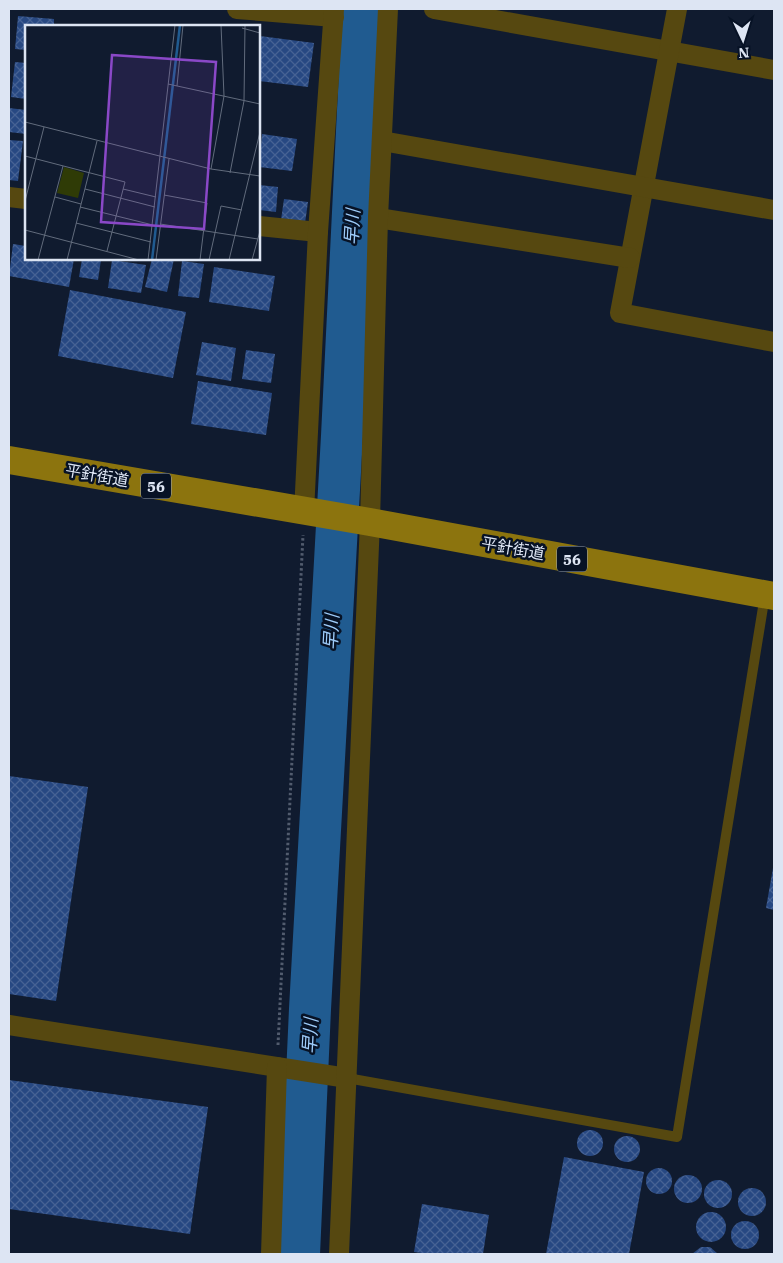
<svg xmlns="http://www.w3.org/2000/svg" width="783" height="1263" font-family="'IBM Plex Serif','Noto Sans JP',serif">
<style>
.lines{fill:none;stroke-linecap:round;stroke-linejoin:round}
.river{stroke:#205b90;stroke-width:42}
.building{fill:url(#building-cross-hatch)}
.path{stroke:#525c6e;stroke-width:3;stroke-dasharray:2.5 2.5;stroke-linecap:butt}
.lane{stroke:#564810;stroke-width:10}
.street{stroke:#564810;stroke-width:20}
.primary{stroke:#8c740e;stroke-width:28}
.labels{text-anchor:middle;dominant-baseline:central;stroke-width:5;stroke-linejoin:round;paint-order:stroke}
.shield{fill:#071225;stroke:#9da6b5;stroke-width:1}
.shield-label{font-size:15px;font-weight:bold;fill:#dde5f3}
.street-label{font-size:16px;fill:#dde5f3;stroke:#071225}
.water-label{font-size:18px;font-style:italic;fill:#9eccfa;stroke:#071225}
.inset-river{fill:none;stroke:#205b90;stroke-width:2.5}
.inset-road{fill:none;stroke:#626c7d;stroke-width:1}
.view{fill:#8a48c7;fill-opacity:0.15;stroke:#8a48c7;stroke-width:2.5}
.inset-edge{fill:none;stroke:#dde5f3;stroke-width:2.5}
</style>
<defs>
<pattern id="building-cross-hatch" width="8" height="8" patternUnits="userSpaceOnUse" patternTransform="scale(1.25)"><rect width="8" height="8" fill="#274882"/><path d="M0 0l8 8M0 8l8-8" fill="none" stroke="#466294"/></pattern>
</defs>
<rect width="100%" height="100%" fill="#101b2f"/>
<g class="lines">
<!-- river -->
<polyline class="river" points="299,1254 310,1009 342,436 363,9"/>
</g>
<!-- building -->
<g class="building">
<polygon points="18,16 54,19 54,26 26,26 26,50 15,49"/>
<polygon points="260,36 314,43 308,87 259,81"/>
<polygon points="15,62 26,63 26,99 11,97"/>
<polygon points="9,108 26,110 26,134 9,132"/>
<polygon points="262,134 297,139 292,171 259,167"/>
<polygon points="9,140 23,141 18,181 9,180"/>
<polygon points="259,185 278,187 276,212 259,210"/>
<polygon points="284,199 308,202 305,223 281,220"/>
<polygon points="13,244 26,246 26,259 74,259 69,287 9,276"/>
<polygon points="82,259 101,260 98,280 79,277"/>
<polygon points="152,259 174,259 167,292 145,287"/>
<polygon points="112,260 146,265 141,293 108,288"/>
<polygon points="182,261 204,264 199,298 178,296"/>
<polygon points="214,267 275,276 269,311 209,302"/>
<polygon points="70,290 186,312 173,378 58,356"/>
<polygon points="202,342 236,348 231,381 196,375"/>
<polygon points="246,350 275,354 271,383 242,379"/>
<polygon points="198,381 272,393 266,435 191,424"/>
<polygon points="9,776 88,787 56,1001 9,994"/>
<polygon points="773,868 774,868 774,910 766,908"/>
<polygon points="9,1080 208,1107 190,1234 9,1209"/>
<circle cx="590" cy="1143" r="13"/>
<circle cx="627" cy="1149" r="13"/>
<polygon points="564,1157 644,1172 629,1254 546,1254"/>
<circle cx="659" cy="1181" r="13"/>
<circle cx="688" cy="1189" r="14"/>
<circle cx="718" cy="1194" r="14"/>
<circle cx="752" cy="1202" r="14"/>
<polygon points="422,1204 489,1215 483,1254 428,1254 414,1252"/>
<circle cx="711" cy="1227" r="15"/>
<circle cx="745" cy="1235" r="14"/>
<polygon points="701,1247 710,1247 718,1254 692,1254"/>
</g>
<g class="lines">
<!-- path -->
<polyline class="path" points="278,1045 303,535"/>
<!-- lane -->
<polyline class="lane" points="347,1078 677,1137 765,595"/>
<!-- street -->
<g class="street">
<polyline points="237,9 334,17"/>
<polyline points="434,9 774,70"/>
<polyline points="677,9 620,313 774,342"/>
<polyline points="382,141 774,210"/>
<polyline points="9,197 26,199"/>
<polyline points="378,218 630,258"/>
<polyline points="259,226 318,232"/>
<polyline points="304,512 318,232 334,9"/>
<polyline points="9,1025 347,1078"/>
<polyline points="271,1254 277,1067"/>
<polyline points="339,1254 370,522 378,218 388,9"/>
</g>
<!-- primary -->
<polyline class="primary" points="9,460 370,522 774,596"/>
</g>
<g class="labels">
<!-- shield labels -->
<g class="shield">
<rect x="141" y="473.5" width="30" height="25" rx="4"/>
<rect x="557" y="546.5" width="30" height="25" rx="4"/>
</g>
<g class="shield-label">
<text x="156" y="486">56</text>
<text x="572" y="559">56</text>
</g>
<!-- street labels -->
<g class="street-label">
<text transform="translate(97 475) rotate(10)">平針街道</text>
<text transform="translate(513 548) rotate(10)">平針街道</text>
</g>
<!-- water labels -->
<g class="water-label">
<text transform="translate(352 227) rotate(-87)">早川</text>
<text transform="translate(331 632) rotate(-87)">早川</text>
<text transform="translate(310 1036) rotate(-87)">早川</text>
</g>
</g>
<!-- overview -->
<g transform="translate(25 25)">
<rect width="235" height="235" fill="#101b2f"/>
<path d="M39,142L59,148L53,173L32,168Z" fill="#2f3b06"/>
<path class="inset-river" d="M127,235L155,0"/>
<path class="inset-road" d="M217,3L235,8M143,59L235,79M152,61L158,0M0,97L186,144L235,151M0,131L100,157L82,226M186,144L199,71L196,0M205,148L219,76L220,0M60,164L130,182M98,164L131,172M139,170L182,178L175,235M30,172L56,179M0,176L19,102M55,182L128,200M51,198L126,217M135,199L233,214M0,205L114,235M13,235L38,141M42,235L72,116M123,235L150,0M131,235L144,134M184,235L196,181L217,185M204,235L235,107M227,235L235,206"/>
<path class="view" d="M87,30L191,37L179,204L76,197Z"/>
<rect width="235" height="235" class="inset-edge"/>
</g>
<!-- border -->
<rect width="783" height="1263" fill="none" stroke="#dde5f3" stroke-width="20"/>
<!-- north arrow -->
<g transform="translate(743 40) rotate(176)" stroke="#071225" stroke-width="4" paint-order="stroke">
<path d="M0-4L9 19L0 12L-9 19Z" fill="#dde5f3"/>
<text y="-8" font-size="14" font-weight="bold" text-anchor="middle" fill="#dde5f3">N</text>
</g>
</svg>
